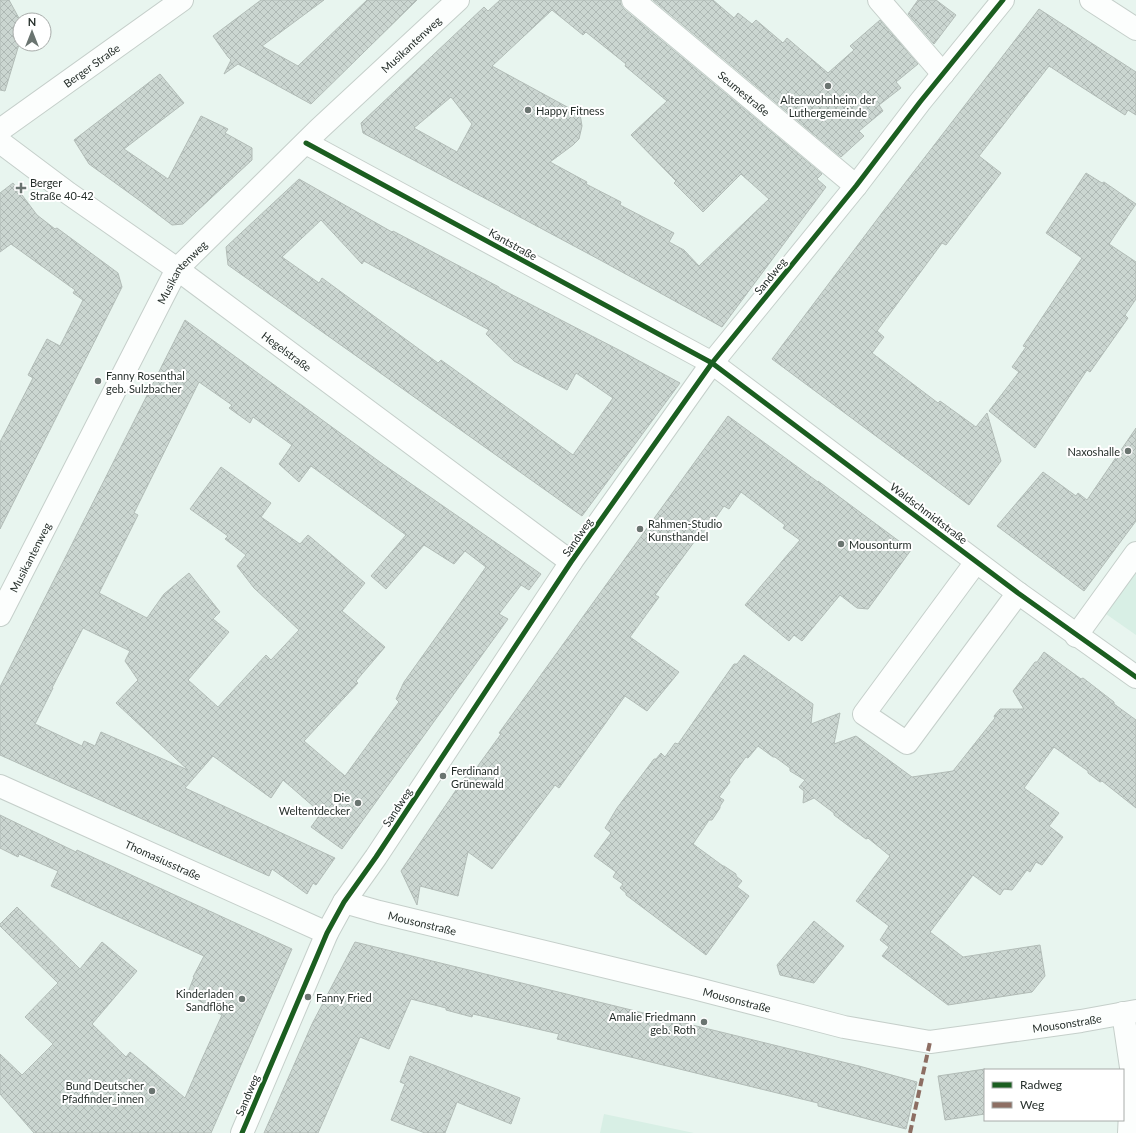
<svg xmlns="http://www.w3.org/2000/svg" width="1136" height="1133" font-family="Lato,sans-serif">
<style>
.built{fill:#d8efe5}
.building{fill:url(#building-cross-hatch);stroke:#b2bcb7;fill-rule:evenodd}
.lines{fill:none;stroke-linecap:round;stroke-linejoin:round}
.minor-casing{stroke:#c5cfca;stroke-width:24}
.minor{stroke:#fcfefd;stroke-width:22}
.quiet{stroke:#8d6e63;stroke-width:4;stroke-dasharray:8 4;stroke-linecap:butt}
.cycleway-casing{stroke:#fff;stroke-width:8}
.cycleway{stroke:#1b5e20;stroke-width:5}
.poi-dot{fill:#6a7470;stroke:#fff;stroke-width:1.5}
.labels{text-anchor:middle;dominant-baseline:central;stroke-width:4;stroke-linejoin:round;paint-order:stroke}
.street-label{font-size:11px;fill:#262f2b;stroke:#fff}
.poi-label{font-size:11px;fill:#262f2b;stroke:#fff;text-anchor:start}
</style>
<defs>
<pattern id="building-cross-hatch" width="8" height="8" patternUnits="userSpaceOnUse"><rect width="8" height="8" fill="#cbd6d1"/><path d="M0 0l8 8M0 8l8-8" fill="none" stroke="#aeb8b4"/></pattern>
</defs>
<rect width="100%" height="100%" fill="#e8f5ef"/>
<!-- built -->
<g class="built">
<polygon points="1136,572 1136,635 1106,614"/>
<polygon points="604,1114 694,1133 600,1133"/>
</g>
<!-- building -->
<g class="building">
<polygon points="0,0 9,0 20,20 20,41 5,91 0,90"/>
<polygon points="261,0 324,0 262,46 298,66 367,0 417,0 311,104 238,64 224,74 231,60 228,57 213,36"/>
<path d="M500,0H621V5L625,10L822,174L817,179L826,187L722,327L602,261L363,133L361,123L484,7L488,11ZM552,10L583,35L586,32L626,64L625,66L667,101L631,135L676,181L674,183L703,212L741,174L769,199L699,266L684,250L669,242L674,233L620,205L621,202L586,184L587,182L550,162L573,145L579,139L582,126L580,114L492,66ZM451,97L472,124L457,152L414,128Z"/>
<polygon points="653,0 713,0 734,18 738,13 752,24 756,20 783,43 787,38 828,73 854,50 850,46 880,20 918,64 896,82 901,88 879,105 883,111 859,131 864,136 841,157"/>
<polygon points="918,0 936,0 956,15 934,44 908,14"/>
<polygon points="1039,9 1136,72 1136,115 1128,110 1125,115 1049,66 979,156 1001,173 946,245 942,243 877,331 884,337 872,353 938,403 940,401 976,427 987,413 1001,461 969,505 772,359 885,209"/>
<polygon points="160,74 184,103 124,149 168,179 201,116 228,129 225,133 252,148 252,160 183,224 172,225 143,203 89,164 74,140"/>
<polygon points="1086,173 1102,183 1104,182 1136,204 1109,244 1136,262 1136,299 1125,315 1128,318 1090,372 1087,370 1035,448 989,411 1019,372 1012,367 1026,347 1023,346 1082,258 1046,233"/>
<path d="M299,179L392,232L393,231L499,287V288L619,350L680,383L582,516L228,265L226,247ZM321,220L362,264L364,261L489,330L486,334L514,361L567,390L576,373L613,398L573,455L441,360L438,363L322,278L319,283L282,257Z"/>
<polygon points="13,183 37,215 55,229 57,228 118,273 122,287 0,529 0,442 33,378 28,375 47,339 60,346 83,300 73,293 75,290 11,244 0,252 0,193"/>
<path d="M185,320L384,465L541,574L529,590L521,585L499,614L508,619L342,849L311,827L321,813L283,780L271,798L213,756L185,788L335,858L316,885L313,883L307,894L272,869L269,876L0,755V687ZM199,382L232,405L229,408L250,423L253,417L292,445L279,464L299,482L311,466L406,535L371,576L386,589L424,545L454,564L465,551L486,567L404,682L396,699L399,702L345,776L304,741L358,683L356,681L385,647L342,611L365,583L308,535L300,544L261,517L271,503L221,467L190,509L228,536L225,539L246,555L237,566L254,588L299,630L271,660L266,655L218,707L188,680L229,632L213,619L220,612L189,573L164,594L147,618L99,593L138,515L134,513ZM83,628L130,651L125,661L138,680L116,703L188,770L101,732L95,746L84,741L82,746L35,724L53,688H52Z"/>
<polygon points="728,416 818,482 818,481 911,550 868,609 857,608 840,595 802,641 794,635 789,641 745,605 800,540 783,528 785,525 741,492 729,509 724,506 703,536 700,534 655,595 659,597 630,637 679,672 647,711 625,696 559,788 555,785 492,869 468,852 458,896 420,886 417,905 401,871 469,771 472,774 501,734 499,733"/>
<polygon points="1136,428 1136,521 1084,591 997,526 1043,472 1076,496 1078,493 1087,500"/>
<polygon points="1044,652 1081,679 1083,678 1114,702 1114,704 1136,720 1136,808 1102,781 1100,782 1088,773 1088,771 1054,747 1024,788 1059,813 1049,826 1063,837 1042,865 1036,862 1030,872 1027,870 1012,890 1004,889 1000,895 973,875 930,932 963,957 1040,945 1045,976 1032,992 948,1005 882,956 889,947 880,940 889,926 856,901 890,856 868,838 866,839 834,815 834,813 814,798 803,803 804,791 799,787 805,780 790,771 790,768 775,757 773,757 758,746 748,758 746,757 729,780 730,782 719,797 724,800 720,806 720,808 712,820 709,820 693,844 723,866 724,866 736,874 736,876 742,881 737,887 749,896 706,955 626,895 626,893 620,888 623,884 613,877 616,872 594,856 611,833 605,828 617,808 654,759 656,759 661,753 665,757 675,743 678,744 734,664 737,664 744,655 813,704 811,724 840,713 834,744 856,736 912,777 953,771 995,718 994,716 1000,709 1024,709 1013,691 1035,662 1037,662"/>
<polygon points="0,815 76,852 77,850 292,949 211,1133 34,1133 0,1094 0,1054 22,1075 53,1044 25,1017 58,983 0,926 0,924 17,907 80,969 102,942 137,971 92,1024 126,1057 130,1052 185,1098 202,1059 222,1015 218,1013 219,1009 201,1002 188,992 194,977 193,977 204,956 51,886 58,871 19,854 18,857 0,848"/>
<polygon points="814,921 844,946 814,983 780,975 777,965"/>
<polygon points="355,942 859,1066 917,1082 906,1129 818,1106 818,1103 557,1039 559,1034 473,1014 472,1017 446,1010 446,1008 411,999 389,1049 360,1037 318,1133 264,1133 312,1024"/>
<polygon points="410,1056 520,1098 511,1124 457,1102 445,1133 425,1133 391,1120 405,1084 400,1082"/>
<polygon points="985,1069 985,1114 945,1120 938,1076"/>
</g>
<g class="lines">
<!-- minor casing -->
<g class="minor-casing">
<g id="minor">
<path id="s1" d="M633,0L856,186"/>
<polyline points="879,0 943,74"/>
<polyline points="1091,0 1136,29"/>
<path id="s2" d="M0,130L182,0"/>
<path id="s3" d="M0,142L68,193L177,269L571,562"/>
<polyline points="306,143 712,363 1018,593 1136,677"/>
<polyline points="976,562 864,714 907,743 1018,593"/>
<path id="s4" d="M0,615L177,269L319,129L458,0"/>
<polyline points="1076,636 1136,553"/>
<path id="s5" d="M0,786L327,933"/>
<path id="s6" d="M344,902L379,912L694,988L844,1027L930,1042L1081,1021L1136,1011"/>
<polyline points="1123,1013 1132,1074 1129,1133"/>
<polyline points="242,1133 327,933 344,902 376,857 571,562 712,363 856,186 920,102 1003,0"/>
</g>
</g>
<!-- minor -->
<use href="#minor" class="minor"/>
<!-- quiet -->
<polyline class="quiet" points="910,1133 930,1042"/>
<!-- cycleway casing -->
<g class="cycleway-casing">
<g id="cycleway">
<polyline points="306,143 712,363 1018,593 1136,677"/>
<polyline points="242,1133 327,933 344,902 376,857 571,562 712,363 856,186 920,102 1003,0"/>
</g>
</g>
<!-- cycleway -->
<use href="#cycleway" class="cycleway"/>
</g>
<!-- markers -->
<g class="poi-dot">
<circle cx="828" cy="86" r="4"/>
<circle cx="528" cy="110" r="4"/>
<path d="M19 182h4v4h4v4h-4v4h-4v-4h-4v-4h4z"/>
<circle cx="98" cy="381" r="4"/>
<circle cx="1128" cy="451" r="4"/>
<circle cx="640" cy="529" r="4"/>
<circle cx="841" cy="544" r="4"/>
<circle cx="443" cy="776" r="4"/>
<circle cx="358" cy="803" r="4"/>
<circle cx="308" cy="997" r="4"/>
<circle cx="242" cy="999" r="4"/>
<circle cx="704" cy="1022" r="4"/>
<circle cx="152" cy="1091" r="4"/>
</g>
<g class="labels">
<!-- street labels -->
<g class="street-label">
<text stroke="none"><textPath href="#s4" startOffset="713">Musikantenweg</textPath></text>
<text stroke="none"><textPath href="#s2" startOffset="112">Berger Straße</textPath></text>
<text stroke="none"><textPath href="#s1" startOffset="145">Seumestraße</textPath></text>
<text transform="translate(513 244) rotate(29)">Kantstraße</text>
<text stroke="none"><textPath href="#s4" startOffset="389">Musikantenweg</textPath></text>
<text transform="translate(770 276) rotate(-51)">Sandweg</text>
<text stroke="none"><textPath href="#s3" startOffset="355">Hegelstraße</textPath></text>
<text transform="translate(929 513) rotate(37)">Waldschmidtstraße</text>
<text transform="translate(577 537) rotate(-55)">Sandweg</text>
<text stroke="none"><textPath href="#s4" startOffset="65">Musikantenweg</textPath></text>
<text transform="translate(397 807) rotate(-57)">Sandweg</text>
<text stroke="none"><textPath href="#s5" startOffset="179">Thomasiusstraße</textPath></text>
<text stroke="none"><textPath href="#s6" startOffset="81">Mousonstraße</textPath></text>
<text stroke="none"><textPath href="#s6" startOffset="405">Mousonstraße</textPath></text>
<text stroke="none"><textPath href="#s6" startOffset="741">Mousonstraße</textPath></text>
<text transform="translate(247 1095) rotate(-67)">Sandweg</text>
</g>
<!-- poi labels -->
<g class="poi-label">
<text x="828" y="99" text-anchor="middle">Altenwohnheim der<tspan x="828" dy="13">Luthergemeinde</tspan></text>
<text x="536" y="110">Happy Fitness</text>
<text x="30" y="182">Berger<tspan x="30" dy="13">Straße 40-42</tspan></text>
<text x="106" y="375">Fanny Rosenthal<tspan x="106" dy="13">geb. Sulzbacher</tspan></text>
<text x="1120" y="451" text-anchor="end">Naxoshalle</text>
<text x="648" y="523">Rahmen-Studio<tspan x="648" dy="13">Kunsthandel</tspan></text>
<text x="849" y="544">Mousonturm</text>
<text x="451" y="770">Ferdinand<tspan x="451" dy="13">Grünewald</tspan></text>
<text x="350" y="797" text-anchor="end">Die<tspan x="350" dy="13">Weltentdecker</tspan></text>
<text x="234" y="993" text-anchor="end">Kinderladen<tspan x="234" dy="13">Sandflöhe</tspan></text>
<text x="316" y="997">Fanny Fried</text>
<text x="696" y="1016" text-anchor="end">Amalie Friedmann<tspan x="696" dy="13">geb. Roth</tspan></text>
<text x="144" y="1085" text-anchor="end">Bund Deutscher<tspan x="144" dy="13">Pfadfinder_innen</tspan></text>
</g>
</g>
<!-- legend -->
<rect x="984" y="1069" width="140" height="52" fill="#ffffff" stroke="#a8acaa"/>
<rect x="992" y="1082" width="20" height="6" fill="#1b5e20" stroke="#a8acaa"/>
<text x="1020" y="1089" font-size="12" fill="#262f2b">Radweg</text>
<rect x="992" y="1102" width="20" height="6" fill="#8d6e63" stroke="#a8acaa"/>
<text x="1020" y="1109" font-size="12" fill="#262f2b">Weg</text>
<!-- north arrow -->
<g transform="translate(32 32)"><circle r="19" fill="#ffffff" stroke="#a8acaa"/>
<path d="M0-3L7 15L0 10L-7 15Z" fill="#6a7470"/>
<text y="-6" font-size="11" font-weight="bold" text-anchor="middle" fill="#262f2b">N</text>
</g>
</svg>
